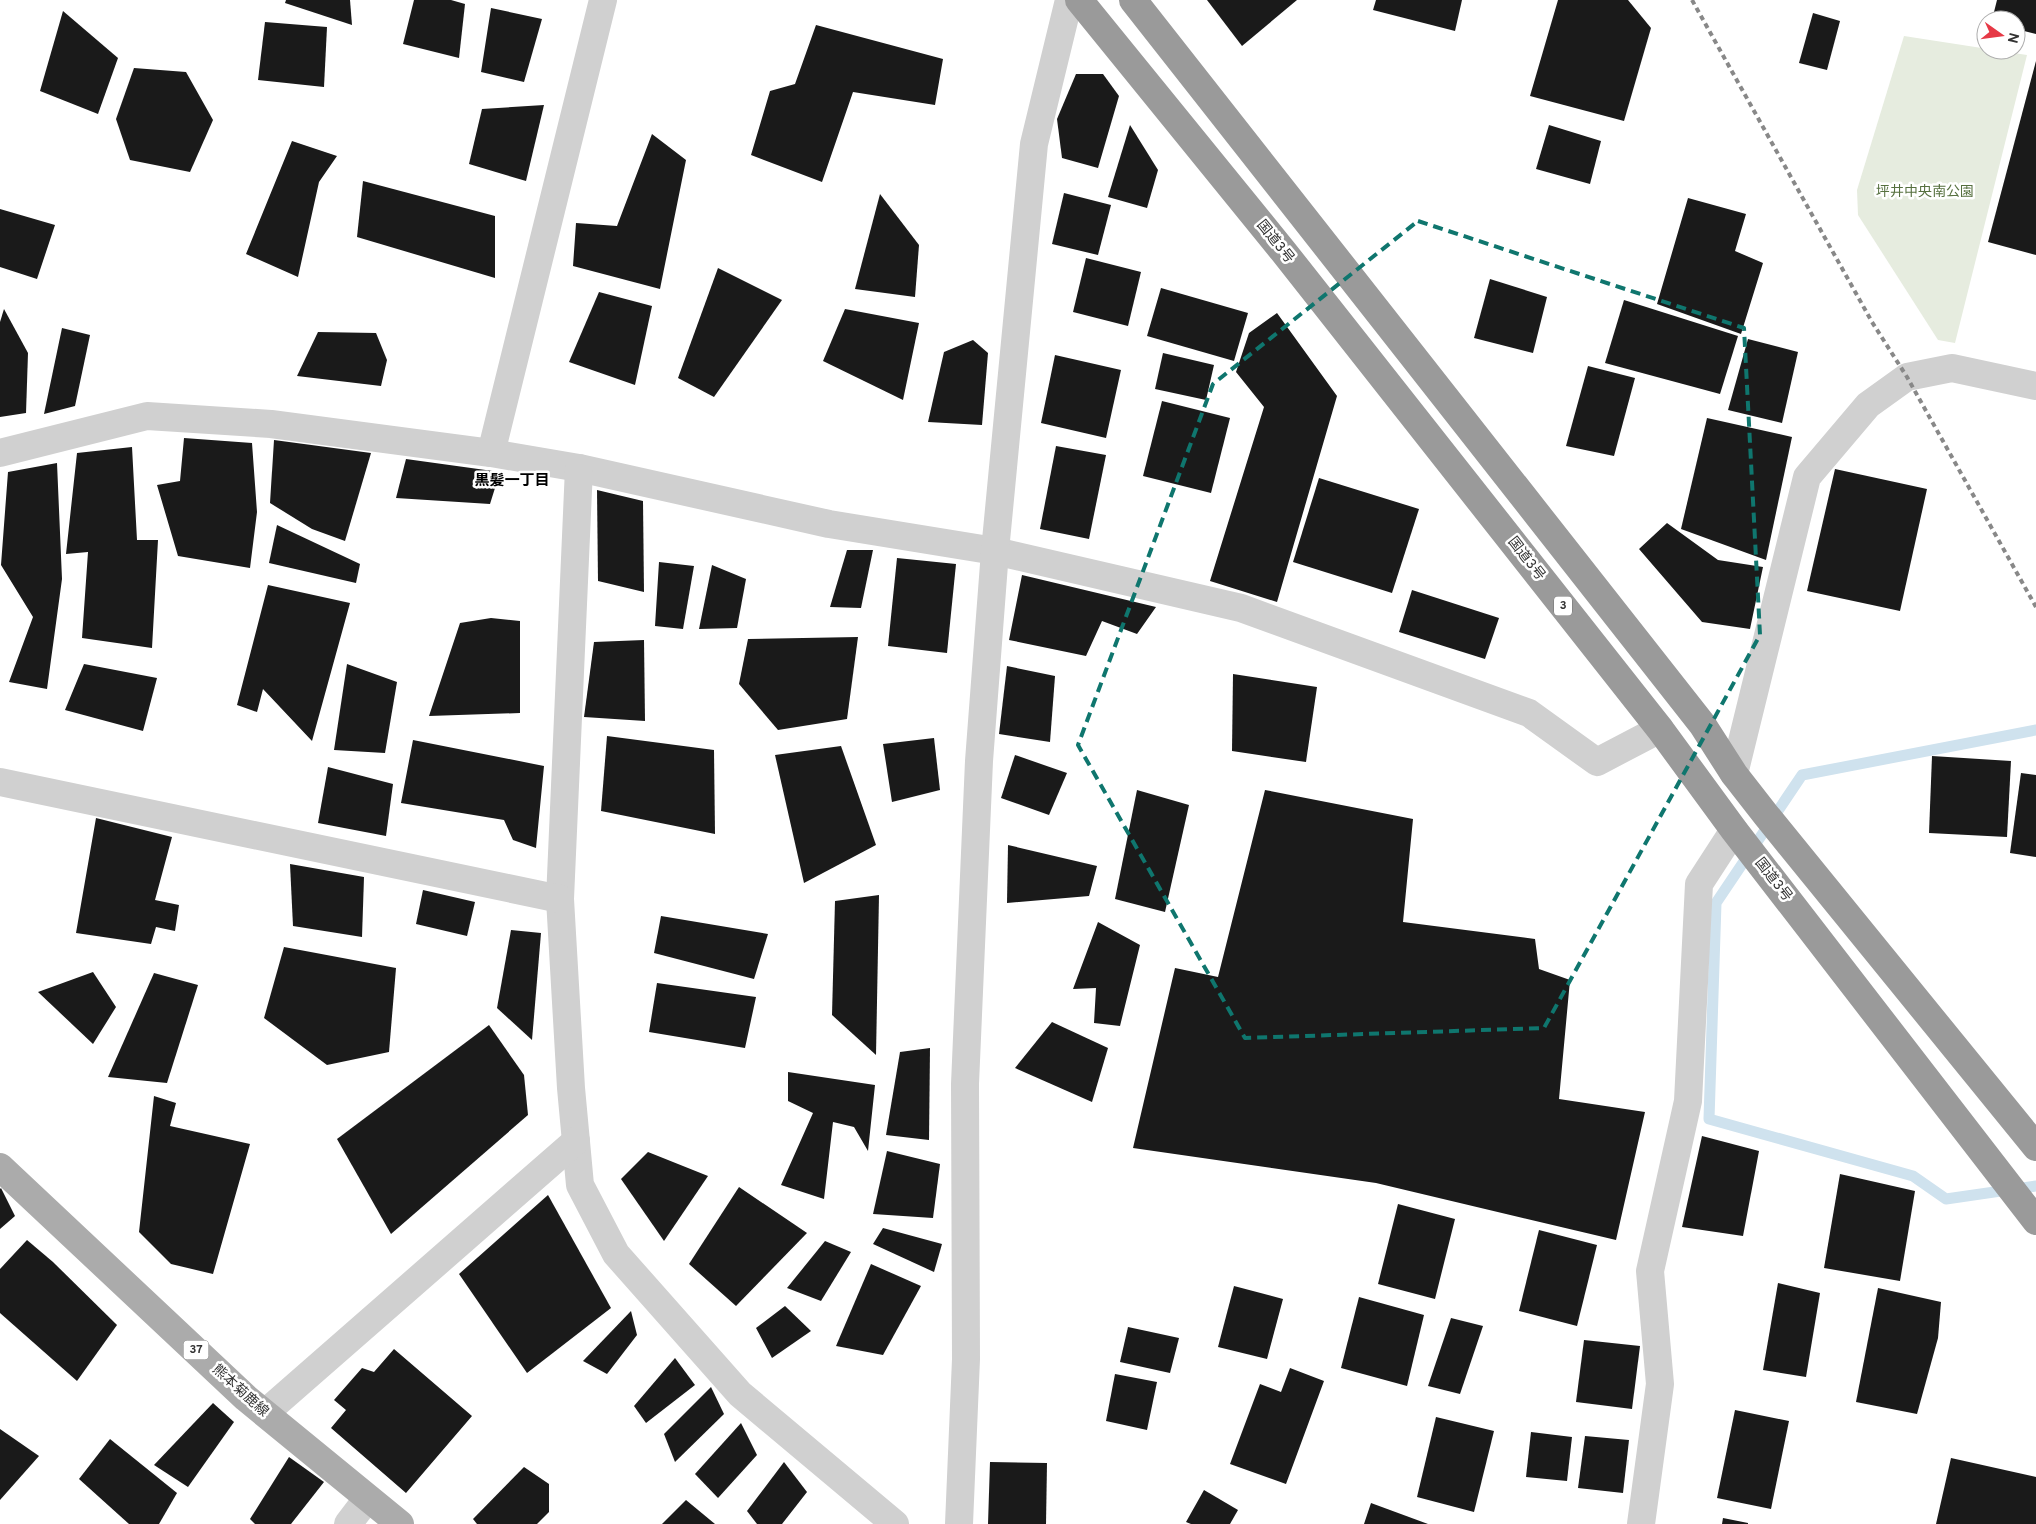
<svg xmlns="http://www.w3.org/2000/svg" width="2036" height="1524" font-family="Overpass,'Noto Sans JP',sans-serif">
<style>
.green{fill:#e6ecdf}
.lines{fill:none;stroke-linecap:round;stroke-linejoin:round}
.stream{stroke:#cfe2ee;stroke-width:11}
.building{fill:#1a1a1a}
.minor{stroke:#d0d0d0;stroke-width:28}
.major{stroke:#ababab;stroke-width:28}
.highway{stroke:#9a9a9a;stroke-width:28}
.rail{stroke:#888;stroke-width:4;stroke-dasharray:5 4;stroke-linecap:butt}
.marked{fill:none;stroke:#0f766e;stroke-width:4;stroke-dasharray:10 6;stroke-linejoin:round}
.labels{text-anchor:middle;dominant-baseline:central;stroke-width:5;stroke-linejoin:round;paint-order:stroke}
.shield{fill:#fff;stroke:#707070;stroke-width:1}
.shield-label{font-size:12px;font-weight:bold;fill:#333}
.park-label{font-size:14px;fill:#56703f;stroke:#fff}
.street-label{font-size:14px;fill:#333;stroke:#fff}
.neighbourhood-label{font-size:15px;font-weight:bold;fill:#000;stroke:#fff}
</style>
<rect width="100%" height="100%" fill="#fff"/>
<!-- green -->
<polygon class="green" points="1904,36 2027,55 1955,343 1938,340 1858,215 1857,190"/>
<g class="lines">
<!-- stream -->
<polyline class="stream" points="2036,730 1802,775 1716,903 1709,1119 1913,1176 1946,1199 2036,1186"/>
</g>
<!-- building -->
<g class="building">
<polygon points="286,0 350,0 352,25 285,3"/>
<polygon points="414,0 451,0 465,4 459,58 403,44"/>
<polygon points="1207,0 1297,0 1242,46"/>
<polygon points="1376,0 1462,0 1455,31 1373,10"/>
<polygon points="1558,0 1628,0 1651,28 1624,121 1530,96"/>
<polygon points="1997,0 2036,0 2036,34 2016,29 2016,20 1992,20"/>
<polygon points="491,8 542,19 524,82 481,72"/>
<polygon points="63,11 118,58 98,114 40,91"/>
<polygon points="1813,13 1840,21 1827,70 1799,63"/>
<polygon points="265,22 327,27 324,87 258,80"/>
<polygon points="816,25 943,59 935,105 853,92 822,182 751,155 770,91 795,84"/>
<polygon points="2036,61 2036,255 1988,242"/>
<polygon points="134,68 186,72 213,120 190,172 130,160 116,119"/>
<polygon points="1076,74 1103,74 1119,96 1098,168 1062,158 1057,119"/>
<polygon points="544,105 526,181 469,164 482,109"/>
<polygon points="1130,125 1158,170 1147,208 1108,197"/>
<polygon points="1549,125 1601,141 1590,184 1536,169"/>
<polygon points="652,134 686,160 660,289 573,266 576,223 617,226"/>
<polygon points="292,141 337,156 319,182 298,277 246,254"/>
<polygon points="363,181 495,216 495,278 357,237"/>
<polygon points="1064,193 1111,205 1098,255 1052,244"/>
<polygon points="880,194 919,245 915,297 855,289"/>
<polygon points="1688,198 1746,214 1735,251 1763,263 1741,334 1657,304"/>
<polygon points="0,209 55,225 37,279 0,267"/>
<polygon points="1086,258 1141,272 1128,326 1073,312"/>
<polygon points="718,268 782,300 714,397 678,378"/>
<polygon points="1490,279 1547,297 1533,353 1474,338"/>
<polygon points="1161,288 1248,313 1234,361 1147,336"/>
<polygon points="599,292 652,306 635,385 569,362"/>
<polygon points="1624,300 1738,336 1720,394 1605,363"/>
<polygon points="4,309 28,353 26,413 0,417 0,322"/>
<polygon points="845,309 919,323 903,400 823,361"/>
<polygon points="1277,313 1337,396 1277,602 1210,581 1264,407 1236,372 1249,333"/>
<polygon points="62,328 90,335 75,406 44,414"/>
<polygon points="318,332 376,333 387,360 381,386 297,376"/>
<polygon points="1748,339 1798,352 1782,423 1728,410"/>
<polygon points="973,340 988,353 982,425 928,422 944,352"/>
<polygon points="1163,353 1214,365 1206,400 1155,389"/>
<polygon points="1055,355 1121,370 1106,438 1041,423"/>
<polygon points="1588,366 1635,378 1614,456 1566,446"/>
<polygon points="1162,401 1230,418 1211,493 1143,476"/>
<polygon points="1707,418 1792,437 1766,560 1681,529"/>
<polygon points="184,438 252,443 257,512 250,568 178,556 157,485 180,481"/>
<polygon points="274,440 371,453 345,541 312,529 270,503"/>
<polygon points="1056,446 1106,455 1089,539 1040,529"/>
<polygon points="132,447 137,540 158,540 152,648 82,638 88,552 66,554 77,453"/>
<polygon points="406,459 500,472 490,504 396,498"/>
<polygon points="57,463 62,579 47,689 9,682 33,617 1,565 8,472"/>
<polygon points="1835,469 1927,489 1900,611 1807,591"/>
<polygon points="1319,478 1419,509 1392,593 1293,562"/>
<polygon points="597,490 643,501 644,592 598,581"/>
<polygon points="1667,523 1718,560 1763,567 1750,629 1702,622 1639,549"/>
<polygon points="277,525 360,564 356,583 269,563"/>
<polygon points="847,550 873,550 861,608 830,607"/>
<polygon points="897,558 956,564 947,653 888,646"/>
<polygon points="659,562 694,566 683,629 655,626"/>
<polygon points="712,565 746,579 737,628 699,629"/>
<polygon points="1022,575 1156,607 1137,634 1102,621 1086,656 1009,640"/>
<polygon points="268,585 350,603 312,741 263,689 257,712 237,705"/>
<polygon points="1412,590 1499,618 1485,659 1399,632"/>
<polygon points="491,618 520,621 520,713 429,716 460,623"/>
<polygon points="858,637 847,719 778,730 739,684 748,639"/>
<polygon points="644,640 645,721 584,717 594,642"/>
<polygon points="84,664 157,678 143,731 65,710"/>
<polygon points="347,664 397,682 385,753 334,750"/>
<polygon points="1007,666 1055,676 1050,742 999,734"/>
<polygon points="1233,674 1317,687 1306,762 1232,751"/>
<polygon points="607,736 714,750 715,834 601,811"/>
<polygon points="934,738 940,790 892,802 883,744"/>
<polygon points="413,740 544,766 536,848 513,840 504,820 401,803"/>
<polygon points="841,746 876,845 804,883 775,755"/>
<polygon points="1015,755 1067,773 1049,815 1001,798"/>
<polygon points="1932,756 2011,761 2007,837 1929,833"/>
<polygon points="328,767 393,784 386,836 318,823"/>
<polygon points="2021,773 2036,775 2036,857 2010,853"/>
<polygon points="1137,790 1189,805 1165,912 1115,899"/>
<polygon points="1265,790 1413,819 1403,922 1535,939 1539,969 1570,980 1559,1099 1645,1112 1616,1240 1376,1183 1133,1148 1175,968 1218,977"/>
<polygon points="96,818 172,837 155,900 179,905 175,931 156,927 151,944 76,933"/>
<polygon points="1008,845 1097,866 1089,896 1007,903"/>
<polygon points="290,864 364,877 362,937 293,926"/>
<polygon points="423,890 475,902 467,936 416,924"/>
<polygon points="879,895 876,1055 832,1015 835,901"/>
<polygon points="661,916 768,934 754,979 654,953"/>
<polygon points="1098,922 1140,945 1120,1026 1094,1023 1096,988 1073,989"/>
<polygon points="511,930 541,933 532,1040 497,1008"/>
<polygon points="284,947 396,968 389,1052 327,1065 264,1018"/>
<polygon points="93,972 116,1007 93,1044 38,992"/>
<polygon points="154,973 198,985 167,1083 108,1077"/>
<polygon points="657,983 756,997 745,1048 649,1032"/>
<polygon points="1052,1022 1108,1048 1092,1102 1015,1068"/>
<polygon points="489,1025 524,1075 528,1115 391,1234 337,1139"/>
<polygon points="930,1048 929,1140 886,1135 900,1052"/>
<polygon points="788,1072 875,1085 868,1151 854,1127 833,1122 824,1199 781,1185 813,1113 788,1101"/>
<polygon points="154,1096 176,1103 170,1126 250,1144 213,1274 171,1264 139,1232"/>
<polygon points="1702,1136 1759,1151 1743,1236 1682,1227"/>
<polygon points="887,1151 940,1164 933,1218 873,1214"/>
<polygon points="648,1152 708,1176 664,1241 621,1179"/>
<polygon points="1840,1174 1915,1191 1900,1281 1824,1268"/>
<polygon points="739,1187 807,1233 736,1306 689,1264"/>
<polygon points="1,1188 15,1216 0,1229 0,1189"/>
<polygon points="548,1195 611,1308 527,1373 459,1274"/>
<polygon points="1398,1204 1455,1219 1435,1299 1378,1284"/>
<polygon points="883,1228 942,1244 934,1272 873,1244"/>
<polygon points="1539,1230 1597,1245 1577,1326 1519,1311"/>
<polygon points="27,1240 53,1262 117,1325 77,1381 0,1313 0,1269"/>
<polygon points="825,1241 851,1252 821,1301 787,1288"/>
<polygon points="871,1264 921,1286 883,1355 836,1346"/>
<polygon points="1778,1283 1820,1293 1806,1377 1763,1370"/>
<polygon points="1234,1286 1283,1299 1267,1359 1218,1347"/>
<polygon points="1878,1288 1941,1302 1938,1338 1917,1414 1856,1402"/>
<polygon points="1359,1297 1424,1315 1407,1386 1341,1368"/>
<polygon points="785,1306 811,1331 772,1358 756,1328"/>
<polygon points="631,1311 637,1335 607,1374 583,1361"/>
<polygon points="1451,1318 1483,1326 1460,1394 1428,1386"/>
<polygon points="1128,1327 1179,1338 1170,1373 1120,1362"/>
<polygon points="1584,1340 1640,1346 1632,1409 1576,1402"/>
<polygon points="394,1349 472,1416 406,1493 331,1428 346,1410 334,1400 362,1368 374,1372"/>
<polygon points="675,1358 695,1385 646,1423 634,1406"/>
<polygon points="1290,1368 1324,1381 1286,1484 1230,1464 1260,1384 1281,1392"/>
<polygon points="1115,1374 1157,1382 1147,1430 1106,1421"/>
<polygon points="711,1387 724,1414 675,1462 664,1434"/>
<polygon points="213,1403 234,1422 188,1487 154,1465"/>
<polygon points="1735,1410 1789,1421 1771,1509 1717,1498"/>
<polygon points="1436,1417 1494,1431 1474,1512 1417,1497"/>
<polygon points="741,1423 757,1455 718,1498 695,1474"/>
<polygon points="0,1429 39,1456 0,1500"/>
<polygon points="1531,1432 1572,1437 1567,1481 1526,1477"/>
<polygon points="1585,1436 1629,1440 1623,1493 1578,1488"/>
<polygon points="110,1439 177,1493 159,1524 129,1524 79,1479"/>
<polygon points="289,1457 324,1482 291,1524 255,1524 250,1519"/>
<polygon points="1951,1458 2036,1477 2036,1524 1936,1524"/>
<polygon points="784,1462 807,1492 782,1524 757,1524 747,1511"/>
<polygon points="990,1462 1047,1463 1046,1524 988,1524"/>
<polygon points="524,1467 549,1484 549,1512 537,1524 477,1524 473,1519"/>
<polygon points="1204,1490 1238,1510 1230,1524 1191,1524 1186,1522"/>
<polygon points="686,1500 715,1524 662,1524"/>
<polygon points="1371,1503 1428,1524 1364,1524"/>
<polygon points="1723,1518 1748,1523 1748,1524 1722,1524"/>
</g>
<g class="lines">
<!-- minor -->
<g class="minor">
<polyline points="0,453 147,416 271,424 491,453 579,468 829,524 995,551 1241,608 1529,713 1597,762 1660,729"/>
<polyline points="491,453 603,0"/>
<polyline points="579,468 560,899 571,1088 580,1185 616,1254 740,1394 895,1524"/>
<polyline points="1734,774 1807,477 1868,405 1907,377 1952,368 2036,386"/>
<polyline points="0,782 560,899"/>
<polyline points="265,1413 576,1141"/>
<polyline points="348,1524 367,1499"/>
<polyline points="959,1524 966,1359 965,1084 979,761 995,551 1034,144 1069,0"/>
<polyline points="1641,1524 1660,1384 1650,1271 1688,1101 1699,884 1734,830"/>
</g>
<!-- major -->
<polyline class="major" points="0,1167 246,1398 400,1524"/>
<!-- highway -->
<g class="highway">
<polyline points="1079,0 1283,251 1660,729 1734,830 2036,1221"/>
<polyline points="1133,0 1702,724 1734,774 1766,815 2036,1147"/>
</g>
<!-- rail -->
<polyline class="rail" points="1692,0 1872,322 1907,377 2036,607"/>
</g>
<!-- marked area -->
<path class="marked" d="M1418,221L1744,328L1760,635L1544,1028L1245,1038L1078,745L1213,384Z"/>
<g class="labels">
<!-- shield labels -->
<g class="shield">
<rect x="1554" y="596.5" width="18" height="19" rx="4"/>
<rect x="183.5" y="1340.5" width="25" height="19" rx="4"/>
</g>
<g class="shield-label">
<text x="1563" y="606">3</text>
<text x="196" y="1350">37</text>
</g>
<!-- park labels -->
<g class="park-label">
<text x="1925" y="192">坪井中央南公園</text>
</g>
<!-- street labels -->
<g class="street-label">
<text transform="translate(1275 242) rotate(51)">国道3号</text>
<text transform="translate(1526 559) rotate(52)">国道3号</text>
<text transform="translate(1773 880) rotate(52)">国道3号</text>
<text transform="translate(240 1391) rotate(42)">熊本菊鹿線</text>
</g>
<!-- neighbourhood labels -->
<g class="neighbourhood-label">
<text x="512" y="481">黒髪一丁目</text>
</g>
</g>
<!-- north arrow -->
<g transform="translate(2001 35) rotate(104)"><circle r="24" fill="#ffffff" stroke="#adadad"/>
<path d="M0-4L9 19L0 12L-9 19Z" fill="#e63946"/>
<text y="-8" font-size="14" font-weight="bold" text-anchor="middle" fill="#333333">N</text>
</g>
</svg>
